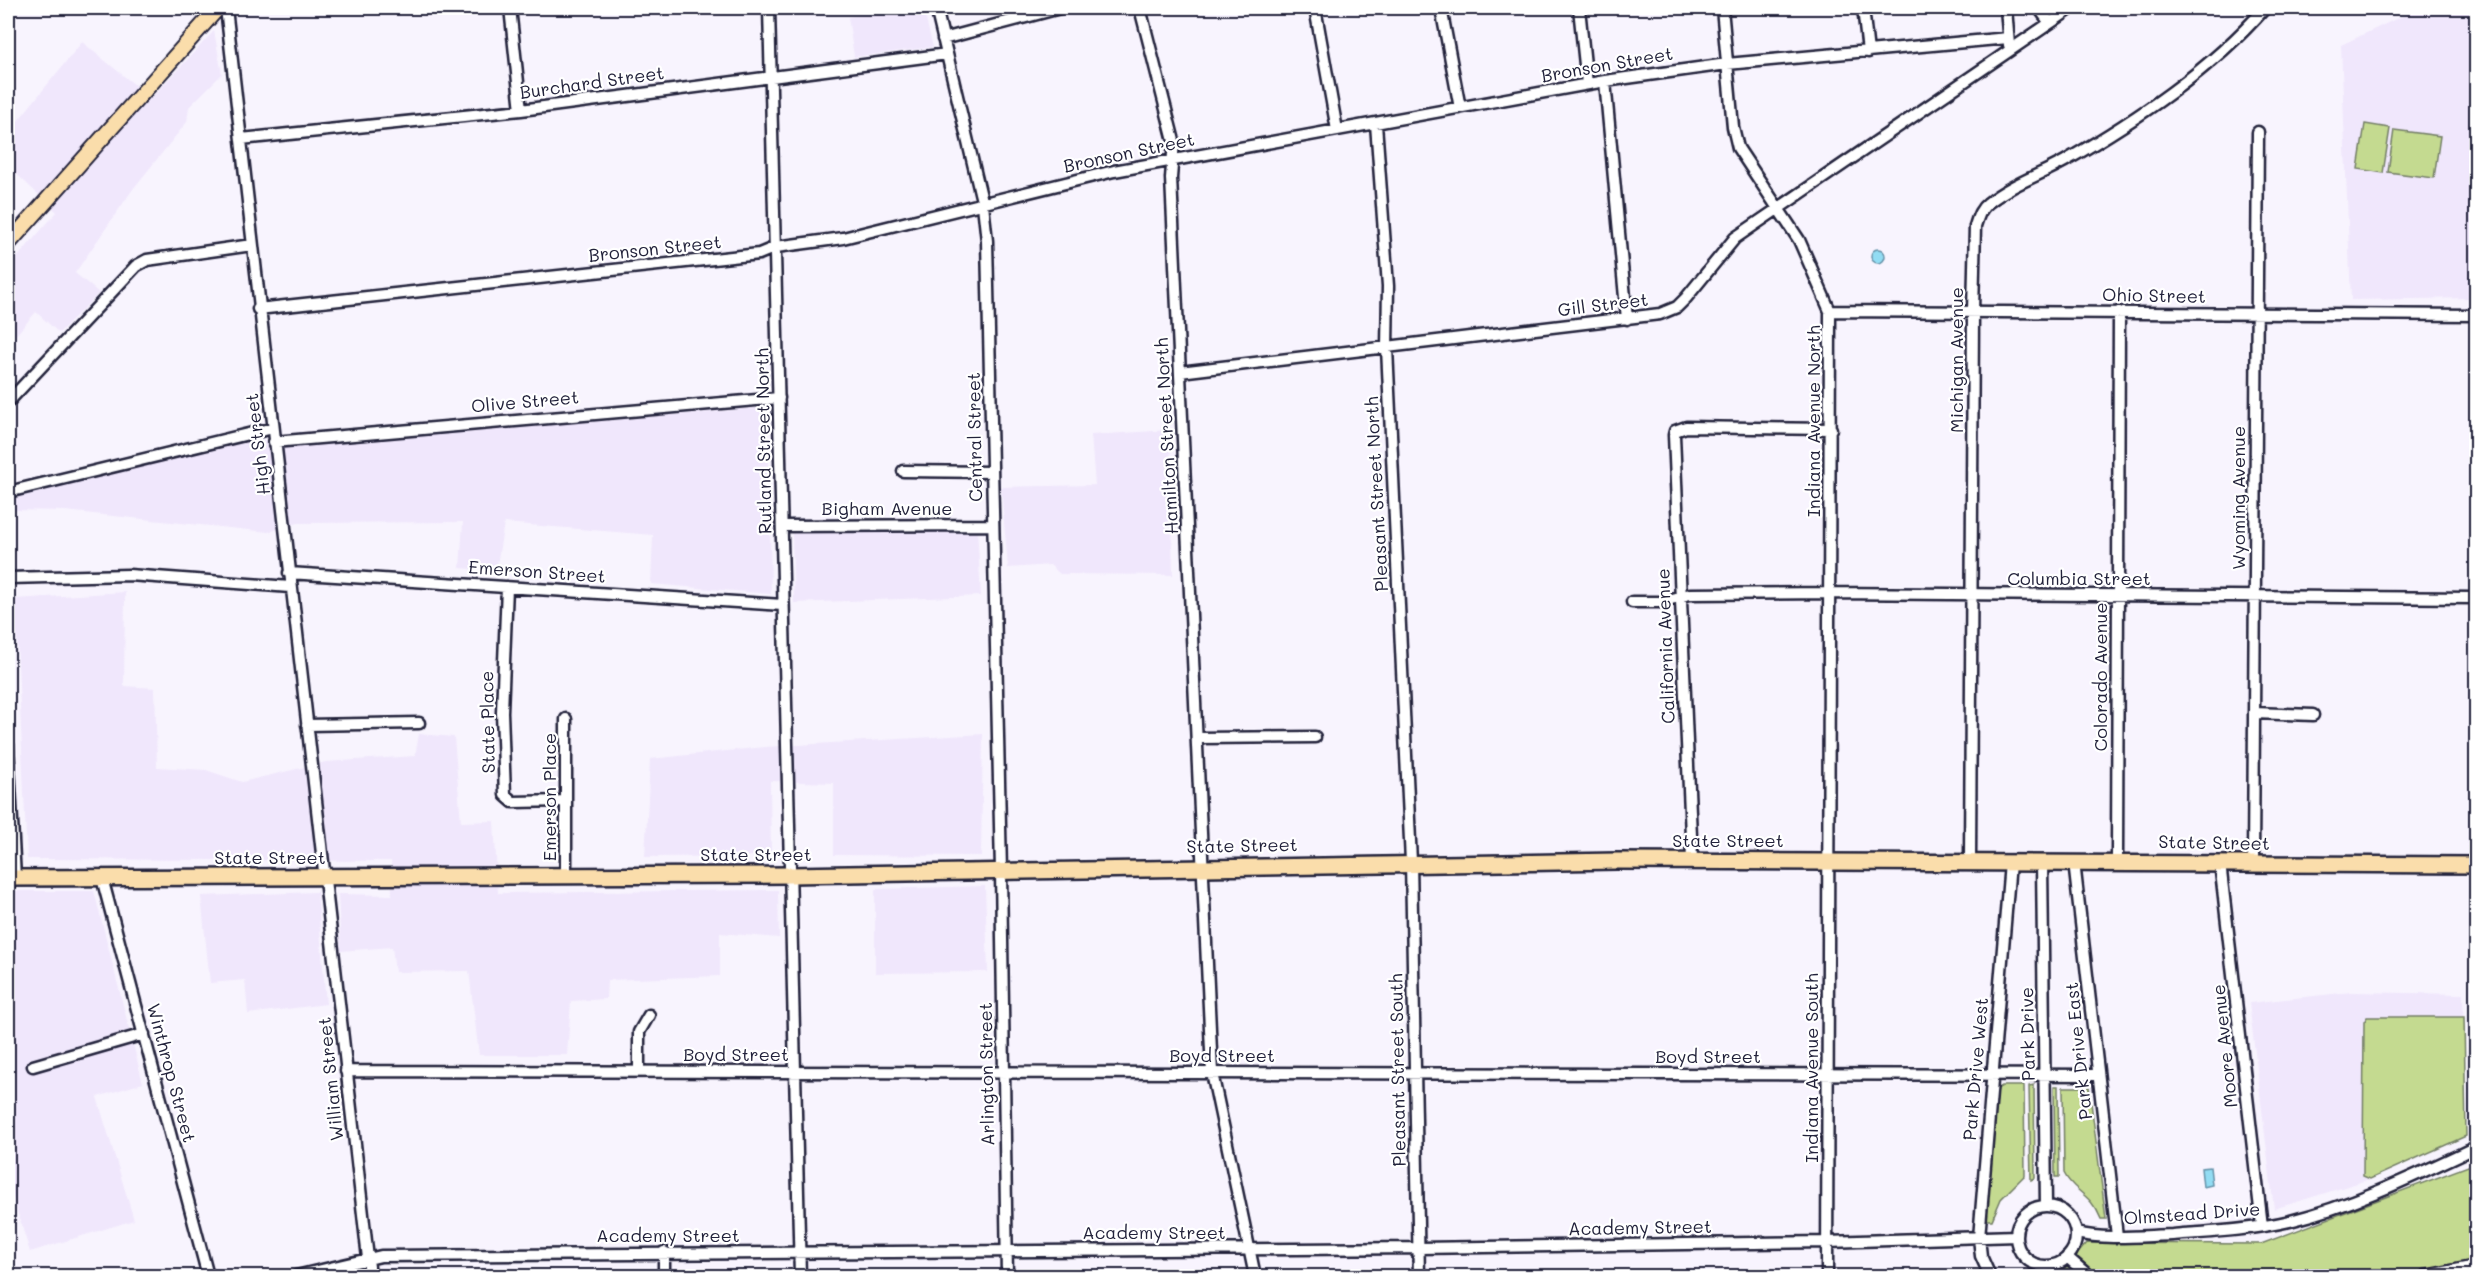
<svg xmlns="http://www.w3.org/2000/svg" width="2484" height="1284" font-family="Mali,sans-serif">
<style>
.built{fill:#f0e7fc}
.green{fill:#c4da90;stroke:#737e66;stroke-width:1.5}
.water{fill:#92dcf3;stroke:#6592a9;stroke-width:1.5}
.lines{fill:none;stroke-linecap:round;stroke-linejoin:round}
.minor-casing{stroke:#22223b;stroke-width:15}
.major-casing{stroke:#22223b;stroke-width:18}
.highway-casing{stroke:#22223b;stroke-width:20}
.minor{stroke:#fff;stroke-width:10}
.major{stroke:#faddab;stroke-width:14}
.highway{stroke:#faddab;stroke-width:15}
.labels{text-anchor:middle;stroke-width:4.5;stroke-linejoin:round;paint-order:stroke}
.street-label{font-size:18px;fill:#22223b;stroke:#fff}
</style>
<rect width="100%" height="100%" fill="#f8f4fe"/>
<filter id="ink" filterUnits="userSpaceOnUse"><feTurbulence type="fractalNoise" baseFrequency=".0167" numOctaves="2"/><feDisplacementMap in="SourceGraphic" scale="12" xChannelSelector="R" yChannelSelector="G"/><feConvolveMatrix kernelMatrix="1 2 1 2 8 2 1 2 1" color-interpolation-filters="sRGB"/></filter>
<g filter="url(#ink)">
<path class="built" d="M863,8H923L933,47L854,57L848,17L864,13Z
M2419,8H2476V298L2351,300L2341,45Z
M214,31L222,74L189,107L187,122L133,189L75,273L99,293L59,333L36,312L8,344V268L57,212L8,166V133L82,42L151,98Z
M768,407L771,594L651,584L653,535L504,523L496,571L460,568L463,522L298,523L268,532L65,511L13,510L11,497L259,439L291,446Z
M1170,430L1173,575L1060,574L1050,565L1008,568L1001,487L1095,485L1091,435Z
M977,529L981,596L794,603L792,532Z
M125,592L124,686L155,688L157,767L206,770L242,782L326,762L415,756L419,734L454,737L461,822L494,821L498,893L778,890L779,938L720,933V976L607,980L606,999L571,1001L567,1055H479L469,971L395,972L392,947L341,951L338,894L392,895L391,861L27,859L15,599Z
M983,734L981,856L834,855V783L770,781L771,856L645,857L650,759L765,747Z
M2476,776V851H2467L2472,777Z
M985,886L988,972L875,973V889Z
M8,891H94L143,1083L97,1097L134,1220L30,1252L8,1182Z
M317,892L326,1004L248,1014L245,980L210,983L201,896Z
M2351,992L2463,994L2466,1136L2370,1179L2274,1209L2249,1003Z"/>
<path class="green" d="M2365,124L2390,128L2383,173L2358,169Z
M2394,130L2440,136L2434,178L2388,172Z
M2367,1017H2464L2466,1136L2370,1179L2363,1176L2364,1022Z
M2034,1085L2035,1178L2031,1180L2029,1086Z
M2002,1086H2024L2025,1175L2001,1199L1992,1220H1986L1997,1089Z
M2054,1086H2058L2059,1177H2055Z
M2063,1087H2089L2106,1219H2101C2091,1193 2073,1192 2064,1173Z
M2476,1163V1276H2058L2087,1243L2261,1244Z"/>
<path class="water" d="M1871 256a7 7 0 1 1 14 0a7 7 0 1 1-14 0Z
M2210,1167L2212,1185L2203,1187L2201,1168Z"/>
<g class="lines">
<defs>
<path id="minor" d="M226,8L370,1276
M510,8L521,110
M769,8L800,1276
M936,8L983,205L987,241L1001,871L1007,1276
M1140,8L1174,141L1171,178L1212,1073L1255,1276
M1315,8L1337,130
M1441,8L1460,108
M1579,8L1587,84
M1722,8L1733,127L1738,148L1799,240L1830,311L1827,1276
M1863,8L1868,52
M2006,8L2009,45
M2039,8L2050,23
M943,39L1060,8
M1605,81L1627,319
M1376,124L1388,286L1387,348L1411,862L1419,1276
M241,139L521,110L947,54
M258,309L759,254L776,247L843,238L1114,171L1605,81L1727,64L2008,38
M1830,311L2476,315
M1180,372L1660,314L1677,307L1686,298L1735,238L2072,8
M8,402L136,266L147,260L252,245
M274,442L779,398
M903,471L992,472
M8,492L273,428
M782,526L993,525
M289,573L783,605
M8,578L129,575L290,587
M507,587L502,712L505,795L513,802L565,801
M1632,602H1660L1690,594L1830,593L2476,598
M2254,713L2313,715
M566,719V875
M307,725L419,723
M1199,738L1315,737
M8,745L15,878
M1692,860L1674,435L1675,431L1686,427L1831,429
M2117,861L2119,312
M2042,862L2046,1206
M2074,862L2117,1236
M1970,863L1973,312L1975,226C1978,217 1980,209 1988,203C2010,185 2040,175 2065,161C2136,120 2211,70 2265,8
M2220,863L2262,1226
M2253,863L2258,132
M102,878L208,1276
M33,1066L144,1034
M346,1071L2097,1075
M639,1071V1032L649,1015
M2016 1236a30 30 0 1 1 60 0a30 30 0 1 1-60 0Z
M2076,1233C2106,1240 2140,1236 2172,1235C2211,1232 2251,1230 2290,1221C2355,1205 2416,1175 2476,1147
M664,1252V1276
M2067,1257L2089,1276
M296,1276L381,1256L1419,1248L1827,1242L2016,1236
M1990,1276L1981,1256L1979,1238L2010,863
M2425,1276L2476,1266"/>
<path id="major" d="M8,244L218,8"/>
<path id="highway" d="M8,878L790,875L1617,861L2476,865"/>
</defs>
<use href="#minor" class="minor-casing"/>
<use href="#major" class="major-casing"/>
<use href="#highway" class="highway-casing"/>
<use href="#minor" class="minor"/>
<use href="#major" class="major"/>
<use href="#highway" class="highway"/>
</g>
</g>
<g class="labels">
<g class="street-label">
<text transform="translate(1607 65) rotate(-10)" y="6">Bronson Street</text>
<text transform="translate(592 83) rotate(-8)" y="6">Burchard Street</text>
<text transform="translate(1129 153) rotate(-12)" y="6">Bronson Street</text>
<text transform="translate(655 249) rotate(-6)" y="6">Bronson Street</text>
<text transform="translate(2154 296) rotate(1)" y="6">Ohio Street</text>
<text transform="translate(1603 305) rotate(-7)" y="6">Gill Street</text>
<text transform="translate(1957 360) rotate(-90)" y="6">Michigan Avenue</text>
<text transform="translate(525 402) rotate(-5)" y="6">Olive Street</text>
<text transform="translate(1814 421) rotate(-90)" y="6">Indiana Avenue North</text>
<text transform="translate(1167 436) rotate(-93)" y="6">Hamilton Street North</text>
<text transform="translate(975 437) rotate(-91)" y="6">Central Street</text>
<text transform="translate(764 441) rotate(-91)" y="6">Rutland Street North</text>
<text transform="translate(258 444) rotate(-97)" y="6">High Street</text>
<text transform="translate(1377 494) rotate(-93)" y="6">Pleasant Street North</text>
<text transform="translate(2239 498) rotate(-90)" y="6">Wyoming Avenue</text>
<text x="887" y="515">Bigham Avenue</text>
<text transform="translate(537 572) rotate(4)" y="6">Emerson Street</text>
<text x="2079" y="585">Columbia Street</text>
<text transform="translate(1666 646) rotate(-92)" y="6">California Avenue</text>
<text transform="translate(2101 677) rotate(-90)" y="6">Colorado Avenue</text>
<text transform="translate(488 722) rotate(-91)" y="6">State Place</text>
<text transform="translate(550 797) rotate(-90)" y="6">Emerson Place</text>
<text x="1728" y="847">State Street</text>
<text transform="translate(2214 843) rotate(1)" y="6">State Street</text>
<text transform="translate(1242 846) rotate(-1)" y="6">State Street</text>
<text x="756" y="861">State Street</text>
<text x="270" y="864">State Street</text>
<text transform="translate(2028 1034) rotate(-91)" y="6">Park Drive</text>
<text transform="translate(2225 1046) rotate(-96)" y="6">Moore Avenue</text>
<text transform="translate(2079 1051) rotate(-96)" y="6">Park Drive East</text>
<text x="736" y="1061">Boyd Street</text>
<text x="1222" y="1062">Boyd Street</text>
<text x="1708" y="1063">Boyd Street</text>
<text transform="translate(1812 1068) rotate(-90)" y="6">Indiana Avenue South</text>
<text transform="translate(1976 1069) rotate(-85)" y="6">Park Drive West</text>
<text transform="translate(1398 1070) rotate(-91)" y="6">Pleasant Street South</text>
<text transform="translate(171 1073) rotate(75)" y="6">Winthrop Street</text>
<text transform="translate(987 1074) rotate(-91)" y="6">Arlington Street</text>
<text transform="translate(331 1079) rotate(-96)" y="6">William Street</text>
<text transform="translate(2192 1214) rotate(-4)" y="6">Olmstead Drive</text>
<text transform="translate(1640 1228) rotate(-1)" y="6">Academy Street</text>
<text x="1154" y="1239">Academy Street</text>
<text x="668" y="1242">Academy Street</text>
</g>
</g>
<rect width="2484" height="1284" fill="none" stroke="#fff" stroke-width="30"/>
<rect x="15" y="15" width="2454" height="1254" fill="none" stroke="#22223b" stroke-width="2" filter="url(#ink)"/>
</svg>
